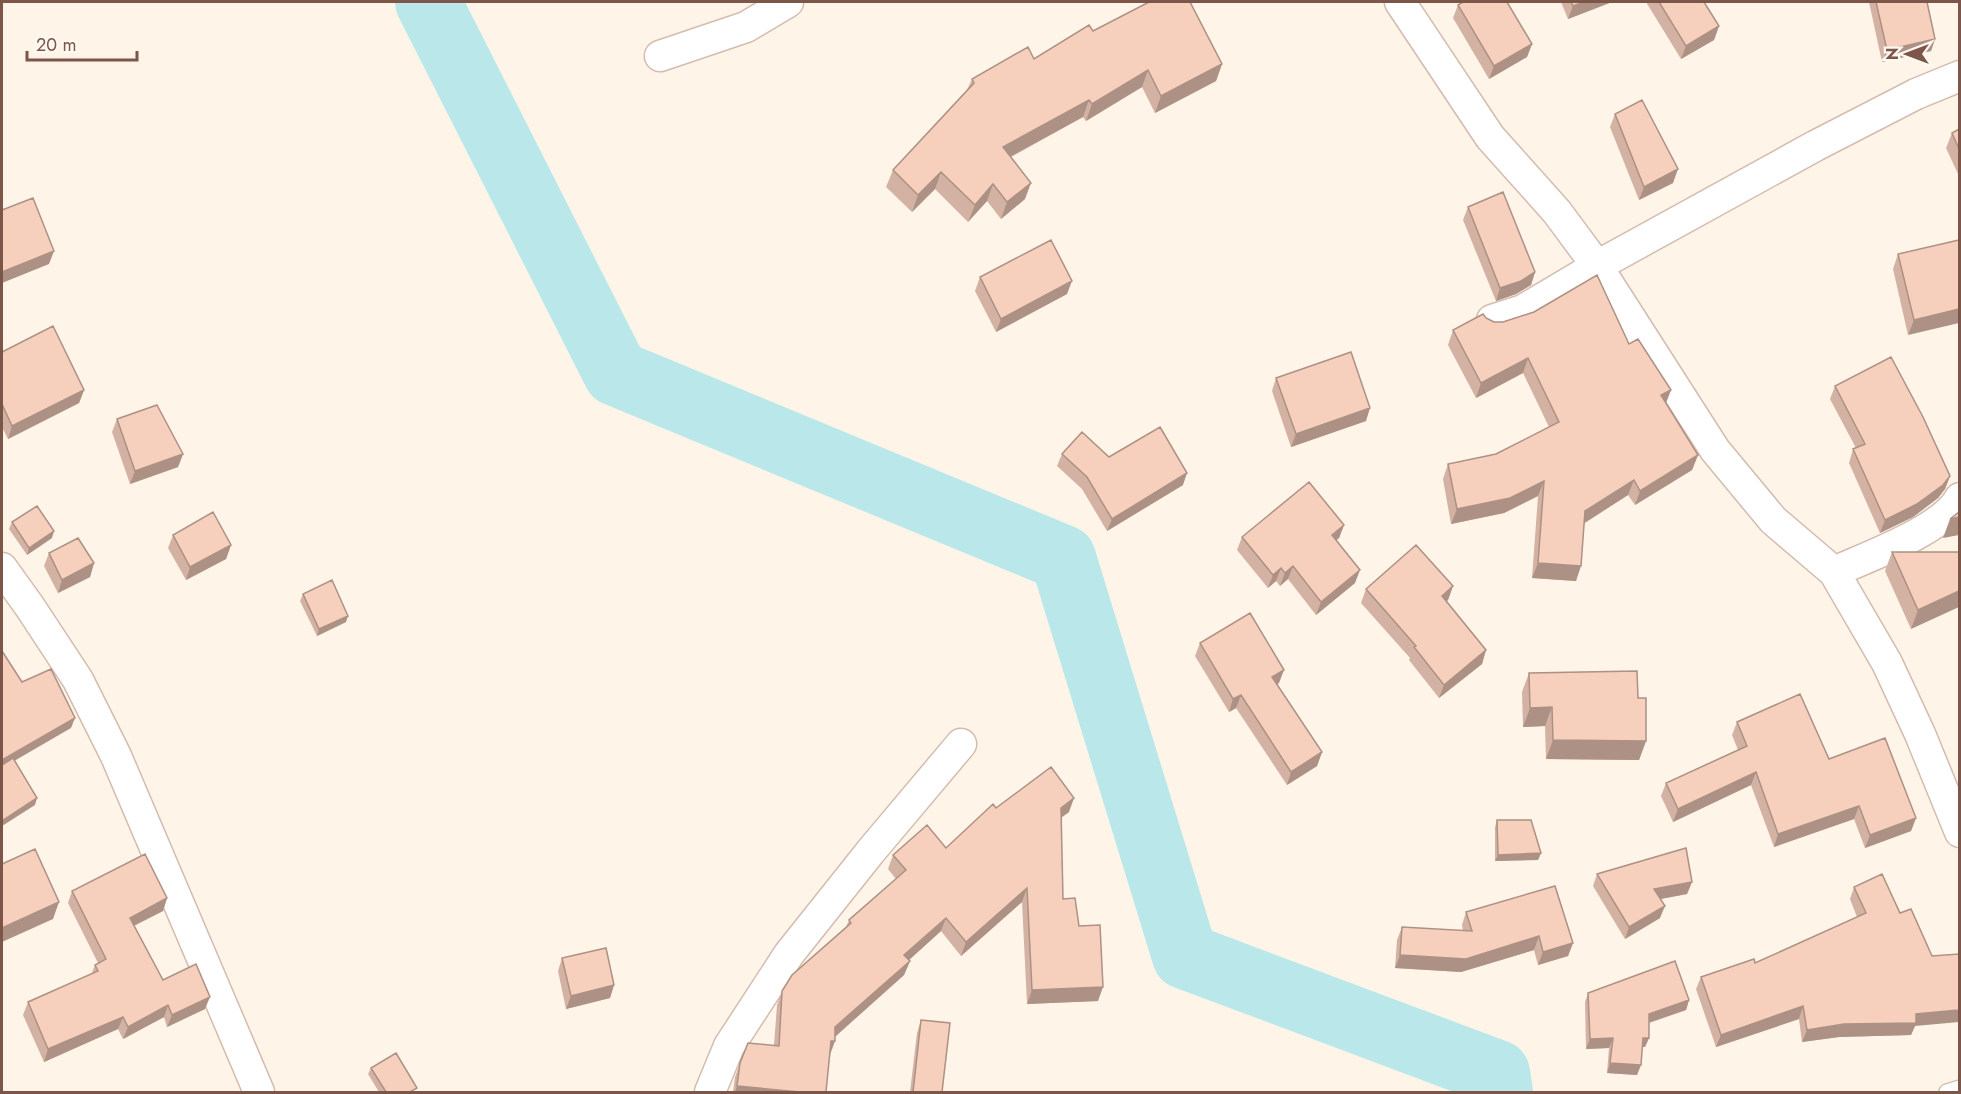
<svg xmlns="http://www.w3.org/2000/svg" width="1961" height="1094" font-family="Jost,sans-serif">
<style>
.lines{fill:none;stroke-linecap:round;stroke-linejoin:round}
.river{stroke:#bae8ea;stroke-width:66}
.lane-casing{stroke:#d4bcaf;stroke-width:18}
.street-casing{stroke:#d4bcaf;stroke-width:33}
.lane{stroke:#fff;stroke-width:15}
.street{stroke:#fff;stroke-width:30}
.wall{fill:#d4b2a3}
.shaded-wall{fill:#ac9184}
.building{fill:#f6cfbd;stroke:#ac9184;stroke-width:1.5}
</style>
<rect width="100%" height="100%" fill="#fef4e8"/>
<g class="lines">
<path class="river" d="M428,2L616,373L1063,558L1185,956L1497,1073L1500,1092"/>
<defs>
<path id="lane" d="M1947,1092L1960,1088"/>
<path id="street" d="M1400,2L1490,137L1557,212L1597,266L1715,450L1773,520L1834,572L1887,663L1920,734L1960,832
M660,56L746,27L788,2
M1492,320L1523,310L1597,266L1815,146L1916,94L1960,76
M2,568L30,607L78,680L116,756L259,1092
M1834,572C1867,557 1943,530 1960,498
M710,1092L729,1046L789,954L871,851L961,744"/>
</defs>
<use href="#lane" class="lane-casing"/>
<use href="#street" class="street-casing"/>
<use href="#lane" class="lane"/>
<use href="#street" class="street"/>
</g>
<path class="wall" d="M1561,2H1612L1568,19Z
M1646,2H1704L1719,26L1714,40L1681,59Z
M1869,2H1927L1935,39L1931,51L1882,62Z
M1458,5L1532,44L1527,57L1489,79L1453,18Z
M1093,31L1222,64L1216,81L1155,113L1142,87L1086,121L1083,117L1011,157L1025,199L1001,219L987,201L968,222L935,189L912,212L886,187L893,170L967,90L972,79L1034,59Z
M1615,114L1673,183L1639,200L1610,127Z
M1959,129V176L1946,148L1952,133Z
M1468,207L1535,272L1531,285L1516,294L1496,301L1463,220Z
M1959,240L1908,335L1893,269L1898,254Z
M980,277L1067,294L996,332L975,291Z
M1486,318L1494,322L1629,344L1671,390L1666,403L1698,455L1692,470L1635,505L1628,495L1584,523L1576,581L1532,578L1538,496L1504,513L1451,524L1443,479L1448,464L1496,454L1549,427L1523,373L1476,398L1448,345L1453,330Z
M2,352L84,390L79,403L8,439L2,427Z
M1276,378L1366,421L1291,447L1272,391Z
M1835,386L1950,476L1945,489L1938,498L1913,517L1880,533L1849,463L1853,449L1856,448L1830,399Z
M117,419L183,454L178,467L130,484L112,432Z
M1062,454L1109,457L1183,485L1107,531L1082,489L1057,466Z
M12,522L52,538L27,555L9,529Z
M1344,525L1339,538L1336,540L1355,583L1316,615L1288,579L1280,586L1276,581L1268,588L1237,550L1242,537Z
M173,535L231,545L226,559L186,580L168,548Z
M1892,552H1959L1911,629L1885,571Z
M49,553L94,563L90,577L58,593L44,566Z
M1453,586L1448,600L1447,601L1486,650L1482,664L1439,698L1409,660L1410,658L1361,603L1366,589Z
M303,594L346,622L317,636L300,601Z
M1200,643L1279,683L1277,684L1322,752L1317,766L1287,785L1236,708L1229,712L1195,656Z
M1529,673L1638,698L1646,741L1639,760L1546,759L1545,726L1523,727L1522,692Z
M1737,722L1829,759L1916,818L1911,831L1865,848L1854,819L1774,847L1751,785L1673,822L1661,796L1666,783L1738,750L1732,735Z
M996,808L1069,812L1061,818L1063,899L1079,926L1098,1001L1027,1004L1022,902L961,956L941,931L909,960L910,961L904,975L835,1037L830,1053L826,1092H733L735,1077L740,1063L774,1045L777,1005L782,991L846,927L849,920L896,879L888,869L893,855L946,848Z
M1497,820L1541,853L1538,860L1495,861V827Z
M1597,874L1692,882L1687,894L1660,899V918L1625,939L1593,886Z
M1854,887L1915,1026L1911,1035L1839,1037L1802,1042L1799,1019L1716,1047L1696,989L1701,977L1755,963L1857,917L1850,899Z
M72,891L167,898L163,911L134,926L163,980L205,1009L167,1027L164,1017L123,1039L118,1029L44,1062L23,1015L28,1002L91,975L95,965L98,963L68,903Z
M1466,912L1573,943L1568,956L1538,965L1534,950L1461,972L1395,968L1397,940L1402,927L1463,931L1462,925Z
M562,958L614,985L610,998L566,1009L558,971Z
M1588,993L1689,1000L1686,1010L1649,1023V1038L1645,1047H1642L1637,1075L1607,1073L1609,1048L1586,1049L1585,1002Z
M921,1020L942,1092H910L917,1033Z
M371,1068L416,1092H379L368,1074Z"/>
<path class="shaded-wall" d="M1584,2H1612L1568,19L1573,6Z
M1719,26L1714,40L1681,59L1686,46Z
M1935,39L1931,51L1882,62L1887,50Z
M1532,44L1527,57L1489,79L1494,66Z
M1222,64L1216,81L1155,113L1161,96Z
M1148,70L1142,87L1086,121L1092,104Z
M1089,100L1083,117L997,164L1003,147Z
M1678,169L1673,183L1639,200L1644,187Z
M941,172L935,189L912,212L918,195Z
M1031,183L1025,199L1001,219L1007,202Z
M993,184L987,201L968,222L975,205Z
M54,251L49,264L2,283V272Z
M1535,272L1531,285L1516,294L1496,301L1500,288Z
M1072,281L1067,294L996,332L1001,319Z
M1959,309V323L1908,335L1914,320Z
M1528,358L1523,373L1476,398L1481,383Z
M84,390L79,403L8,439L12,426Z
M1671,390L1665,405L1661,395Z
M1370,408L1366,421L1291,447L1296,434Z
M183,454L178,467L130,484L135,471Z
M1698,455L1692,470L1635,505L1640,491Z
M1187,473L1183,485L1107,531L1112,519Z
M1950,476L1945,489L1938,498L1913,517L1880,533L1885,520Z
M1634,480L1628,495L1580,526L1585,511Z
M1544,481L1538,496L1504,513L1451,524L1457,509Z
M1959,517V535L1943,538L1950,519Z
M1344,525L1339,538L1327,548L1332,535Z
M54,531L52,538L27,555L29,548Z
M231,545L226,559L186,580L190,567Z
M94,563L90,577L58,593L62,580Z
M1538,563L1581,566L1576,581L1532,578Z
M1293,566L1288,579L1280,586L1285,573Z
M1281,568L1276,581L1268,588L1273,575Z
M1360,570L1355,583L1316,615L1321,602Z
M1453,586L1448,600L1438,609L1442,596Z
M1959,591V607L1911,629L1918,610Z
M348,616L346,622L317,636L319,629Z
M1486,650L1482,664L1439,698L1444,685Z
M1284,670L1279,683L1267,690L1272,677Z
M1241,695L1236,708L1229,712L1233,699Z
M1552,707L1545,726L1523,727L1530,708Z
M75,718L71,728L2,768V760Z
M1553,740L1646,741L1639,760L1546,759Z
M1322,752L1317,766L1287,785L1291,772Z
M1756,772L1751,785L1673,822L1678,809Z
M37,798L35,805L2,826V821Z
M1074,798L1069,812L1056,821L1061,808Z
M1859,806L1854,819L1774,847L1778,834Z
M1916,818L1911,831L1865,848L1870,835Z
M1541,853L1538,860L1495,861L1498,855Z
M1692,882L1687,894L1650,901L1654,889Z
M1027,888L1022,902L961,956L966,942Z
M167,898L163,911L125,930L130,918Z
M59,902L53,919L2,942V928Z
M1665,906L1660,918L1625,939L1629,927Z
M946,918L941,931L899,969L904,955Z
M1539,936L1534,950L1461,972L1395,968L1400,955Z
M1573,943L1568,956L1538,965L1543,952Z
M910,961L904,975L830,1041L835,1027Z
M614,985L610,998L566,1009L571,996Z
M1103,987L1098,1001L1027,1004L1032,990Z
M210,997L205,1009L167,1027L172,1015Z
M1689,1000L1686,1010L1645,1024L1649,1014Z
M168,1005L164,1017L123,1039L128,1027Z
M1803,1006L1799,1019L1716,1047L1721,1035Z
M1959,1010V1022L1915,1026L1911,1035L1839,1037L1802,1042L1807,1030L1916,1014Z
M123,1017L118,1029L44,1062L48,1049Z
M1613,1038L1609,1048L1586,1049L1590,1039Z
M1643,1038H1649L1645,1047H1639Z
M831,1041H835L830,1055Z
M1610,1063L1641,1065L1637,1075L1607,1073Z
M737,1086L800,1092H735Z"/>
<path class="building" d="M1149,2H1190L1222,64L1161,96L1148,70L1092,104L1089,100L1003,147L1031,183L1007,202L993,184L975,205L941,172L918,195L893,170L974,83L972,79L1028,47L1034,59L1089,25L1093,31Z
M1463,2H1507L1532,44L1494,66L1458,5Z
M1571,2H1584L1573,6Z
M1659,2H1704L1719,26L1686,46Z
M1876,2H1927L1935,39L1887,50Z
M1642,100L1678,169L1644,187L1615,114Z
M1959,129V149L1952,133Z
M1503,192L1535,272L1521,281L1500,288L1468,207Z
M33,198L54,251L2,272V210Z
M1051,240L1072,281L1001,319L980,277Z
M1959,240V309L1914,320L1898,254Z
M1597,275L1629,344L1638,339L1671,390L1661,395L1698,455L1640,491L1634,480L1585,511L1581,566L1538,563L1544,481L1510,498L1457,509L1448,464L1496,454L1559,422L1528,358L1481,383L1453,330L1483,314L1486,318L1494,322H1503L1534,312Z
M53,326L84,390L12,426L2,404V352Z
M1351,352L1370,408L1296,434L1276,378Z
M1891,357L1923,417L1950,476L1943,485L1917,504L1885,520L1853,449L1865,444L1835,386Z
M157,405L183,454L135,471L117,419Z
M1160,427L1187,473L1112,519L1087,477L1062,454L1082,432L1109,457Z
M1309,482L1344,525L1332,535L1360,570L1321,602L1293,566L1285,573L1281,568L1273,575L1242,537Z
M37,506L54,531L29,548L12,522Z
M213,512L231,545L190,567L173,535Z
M1959,512V517L1950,519Z
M78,538L94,563L62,580L49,553Z
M1416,545L1453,586L1442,596L1486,650L1444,685L1414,647L1416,646L1366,589Z
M1892,552H1959V591L1918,610Z
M332,580L348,616L319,629L303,594Z
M1250,613L1284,670L1272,677L1322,752L1291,772L1241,695L1233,699L1200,643Z
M2,651L22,682L51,669L75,718L2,760Z
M1637,671L1638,698H1646V741L1553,740L1552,707L1530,708L1529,673Z
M1800,694L1829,759L1885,738L1916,818L1870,835L1859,806L1778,834L1756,772L1678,809L1666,783L1747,746L1737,722Z
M13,758L37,798L2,821V765Z
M1051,767L1074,798L1061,808L1063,899L1075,898L1079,926L1100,925L1103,987L1032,990L1027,888L966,942L946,918L904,955L910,961L835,1027V1041H831L826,1092H800L737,1086L740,1063L748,1043L779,1046L782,991L792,975L851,923L849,920L906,870L893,855L927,825L946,848L993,804L996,808Z
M1497,820H1531L1541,853L1498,855Z
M1686,848L1692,882L1654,889L1665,906L1629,927L1597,874Z
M35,849L59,902L2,928V864Z
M145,854L167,898L130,918L163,980L196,964L210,997L172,1015L168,1005L128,1027L123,1017L48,1049L28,1002L98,971L95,965L106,959L72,891Z
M1882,874L1900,913L1911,909L1932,956L1959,954V1010L1916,1014V1023L1844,1024L1807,1030L1803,1006L1721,1035L1701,977L1754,959L1755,963L1866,913L1854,887Z
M1555,886L1573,943L1543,952L1539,936L1466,959L1400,955L1402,927L1472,931L1466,912Z
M606,948L614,985L571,996L562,958Z
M1675,961L1689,1000L1649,1014V1038H1643L1641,1065L1610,1063L1613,1038L1590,1039L1588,993Z
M921,1020L950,1023L942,1092H913Z
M396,1053L417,1088L410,1092H386L371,1068Z"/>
<rect width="1961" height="1094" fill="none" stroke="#7b5649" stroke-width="6"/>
<g transform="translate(1907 54) rotate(270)" stroke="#fff8f0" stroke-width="4.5" paint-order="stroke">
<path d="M0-4.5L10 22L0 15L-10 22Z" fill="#7b5649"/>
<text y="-9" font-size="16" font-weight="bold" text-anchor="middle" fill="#7b5649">N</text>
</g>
<path d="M27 51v9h110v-9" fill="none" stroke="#7b5649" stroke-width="3"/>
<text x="36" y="51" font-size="18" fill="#7b5649" stroke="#fff8f0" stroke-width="4.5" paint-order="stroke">20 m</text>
</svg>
